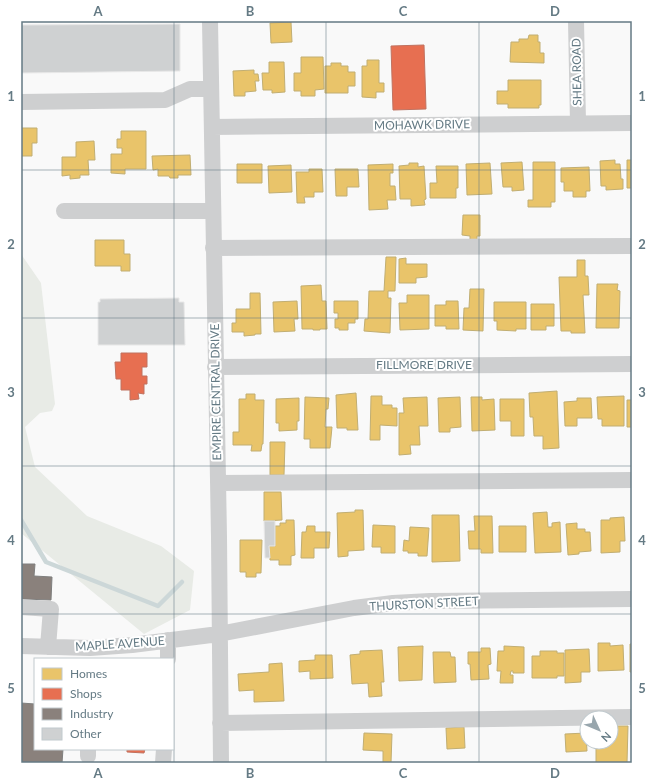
<svg xmlns="http://www.w3.org/2000/svg" width="653" height="784" font-family="Lato,sans-serif">
<style>
.green{fill:#e8ebe6}
.homes{fill:#e9c46a;stroke:#c1ae72}
.shops{fill:#e76f51;stroke:#c07260}
.industry{fill:#8a817c;stroke:#7f7f7e}
.lines{fill:none;stroke-linecap:round;stroke-linejoin:round}
.stream{stroke:#ccd7d8;stroke-width:4.5}
.building{fill:#cfd1d2;stroke:#e8e8e8}
.minor{stroke:#cecfd0;stroke-width:16}
.grid{fill:none;stroke:#647a84;stroke-width:1;stroke-opacity:0.55}
.labels{text-anchor:middle;stroke-width:4;stroke-linejoin:round;paint-order:stroke}
.street-label{font-size:12px;fill:#647a84;stroke:#fff}
.neatline{fill:none;stroke:#647a84;stroke-width:1.5}
.grid-label{font-size:13px;text-anchor:middle;font-weight:bold;fill:#647a84}
</style>
<rect width="100%" height="100%" fill="#f9f9f9"/>
<path class="green" d="M21,254L41,283L55,404L52,411L40,413L25,427L35,467L87,516L161,546L194,571L190,610L144,634L21,533Z"/>
<path class="homes" d="M291,22L292,42L271,43L270,23Z
M529,35H538V42H540V53H544V63L510,62L511,42H519V39H528Z
M301,57H323L324,89L315,90V96H301V91H294V73H301Z
M367,60H379V83H384V92H376V98L362,97V66H367Z
M269,62H284L285,92L272,93V90H263L262,73H269Z
M331,63H341V66H348V72H355V86H348V93H325V66H331Z
M254,70V74H258L259,81H255L256,91L245,92V96H234L233,71Z
M508,80H541V105H539V108H508V104H497V91H508Z
M21,128H37V143H32V156H21Z
M121,131H146V169H125V174L111,173V154H122V148H117V139H121Z
M94,141L95,160H88L89,175H80V178L70,179V175L62,176V157H76V142Z
M190,155L191,175H178V178H170L169,176H158V169L153,170L152,156Z
M615,160V164H620L621,179H623V189L606,190V186H601L600,161Z
M627,160H632V188H627Z
M522,162L524,190L512,191V187H503L501,163Z
M533,162H555V202H551V207H528V200H533Z
M409,163H418V167L424,166L426,199L424,200L425,205L411,206V199H400L399,166L409,165Z
M490,163L492,194L467,195L466,164Z
M237,164H262V183H237Z
M393,164V173H390V186H395L396,200H387L388,209L369,210L368,165Z
M291,165L292,192L269,193L268,166Z
M436,166H458V188H456V198H430V183H437Z
M589,167L590,191H586V197H573V191H564V182H561V168Z
M309,169H322L323,192H314V197H304L305,203H297L296,172H309Z
M335,169H358L359,187H347V196H336Z
M463,215H480V236H477V242H470V236L462,235Z
M95,240H124V254H130V271H121V266H95Z
M386,257H396L395,291H388V298H391L390,333L364,331L365,319H368L369,291H384Z
M406,258V264H427V277L416,278V283H399V259Z
M577,260H585V276H588L589,295H583L585,333H571V331H561L559,277H577Z
M597,284H618L617,290L620,291L619,328H596Z
M321,285L322,301H326L327,329H320V330H313V329H302L301,286Z
M470,289H484L483,331L463,330L464,308H469Z
M250,293H260L261,334H255V335L244,336V332H232V323H236V309H250Z
M407,295H429V329L400,330L399,303H407Z
M297,301L298,319H294L295,331L274,332L273,302Z
M334,301H358V319H355V323H348V330H339V328H335V319H338V313H334Z
M446,301H458L459,329H446V326H435V305H446Z
M494,302H526V329H516V331L497,330V321H494Z
M531,304H554V326H546V330H531Z
M557,391L559,448L543,449V436H534L533,417H530L529,393Z
M356,393L358,430H347V428H337L336,395Z
M246,394H255V400H264L263,444H262L261,451H251L252,445H233V432H239V399H246Z
M371,396H382V405H392V408H397V426L380,425V440H370Z
M624,396V426H602V419H598L597,397Z
M305,397L329,398L328,409H326L325,427H332L330,448H310V439H304Z
M427,397L428,426H419L420,445H410L411,454L399,455V413H404L403,398Z
M460,397L461,427L450,428V432H439L438,398Z
M471,397H482V400L494,399L495,430L472,431Z
M299,398V421H297V430L279,431V423H276V399Z
M577,398H591L592,418H577V426H565L564,402L577,401Z
M500,399H524V436H511V421H500Z
M627,400H632V427H627Z
M270,442H285L284,475H270Z
M264,492H281L282,520L264,521Z
M355,510H363L364,550L348,551V556L338,557L337,513L355,512Z
M547,512L548,527H552V523L560,522L561,552L535,553L533,513Z
M432,515H459L460,561L432,562Z
M474,516H492L493,553H481V549H469L468,531H475Z
M624,517L625,541H620V552L601,553V520H610V518Z
M286,520H294L295,555L291,556V565H279V560H270L269,546H275V526H280V523H286Z
M577,523V529H585V532H590L591,551L579,552V554L568,555L566,524Z
M373,525L395,526V553H381V547H372Z
M307,526H315V532H330L329,548H314V558H301L302,532H306Z
M499,526H526V552H499Z
M410,527L429,528L427,556H418V553H408V551H403L404,540L409,541Z
M240,540H262L261,573H256V577H246V572H240Z
M598,643H610V646L623,645L624,670L598,671Z
M630,644H632V672H630Z
M423,646L422,680L399,681L398,647Z
M504,646L524,647V673H513V671H511L510,675H513V683H500L501,671H497L498,651H504Z
M481,648H490L491,664L488,665L489,679L471,680L470,664H468V652H481Z
M589,649L590,672H581V682L565,683V650Z
M382,650L384,682H381L382,696L369,697L368,683L352,684L350,655L360,654V651Z
M540,651H557V653H564V676H557V678H532V656H540Z
M433,652H450L451,657H455L456,682L434,683Z
M315,655H332L333,678L310,679V671L299,672V661L315,660Z
M282,663L284,701L254,702V690L239,691L238,674L269,672V664Z
M616,726H628L627,763H596V742H611V735H616Z
M464,727L465,748L447,749L446,728Z
M364,733L392,734L391,763H383V751L363,750Z
M586,733L587,751L566,752L565,734Z"/>
<path class="shops" d="M424,45L426,109L393,110L391,46Z
M121,353H147V367H142V376H147V384H144V394L138,393L139,399L130,400V390H121V379H116L115,362H121Z
M127,749H145L144,753L127,752Z"/>
<path class="industry" d="M21,564H35L34,576L52,577L51,600L21,599Z
M21,703L35,704V749H63L62,763H21Z"/>
<g class="lines">
<path class="stream" d="M21,520L46,562L158,606L182,582"/>
</g>
<path class="building" d="M180,24V71L21,73V25Z
M179,298V302H184L185,345H98V302H100V299Z
M264,521H275V546H269L270,558H265Z"/>
<g class="lines">
<path class="minor" d="M210,21L219,537L221,763
M576,21L578,123
M21,102L165,100L190,89H211
M212,127L632,123
M64,211H213
M213,248L632,246
M215,367L632,364
M218,483L632,480
M21,607L51,609L48,647
M21,646L90,648L132,645L219,634L354,608L393,603L430,601L632,599
M168,659V640
M220,723L632,717
M88,756V749
M163,763L164,749"/>
</g>
<path class="grid" d="M174,21V763M326,21V763M479,21V763M21,170H632M21,318H632M21,466H632M21,614H632"/>
<g class="labels">
<g class="street-label">
<text transform="translate(577 72) rotate(-91)" y="4">SHEA ROAD</text>
<text transform="translate(422 125) rotate(-1)" y="4">MOHAWK DRIVE</text>
<text x="424" y="369">FILLMORE DRIVE</text>
<text transform="translate(216 392) rotate(-91)" y="4">EMPIRE CENTRAL DRIVE</text>
<text transform="translate(424 604) rotate(-3)" y="4">THURSTON STREET</text>
<text transform="translate(120 644) rotate(-4)" y="4">MAPLE AVENUE</text>
</g>
</g>
<rect width="653" height="784" fill="none" stroke="#ffffff" stroke-width="44"/>
<rect x="34" y="658" width="140" height="92" fill="#ffffff" stroke="#c1cace"/>
<rect x="42" y="668" width="20" height="12" fill="#e9c46a" stroke="#c1cace"/>
<text x="70" y="678" font-size="12" fill="#647a84">Homes</text>
<rect x="42" y="688" width="20" height="12" fill="#e76f51" stroke="#c1cace"/>
<text x="70" y="698" font-size="12" fill="#647a84">Shops</text>
<rect x="42" y="708" width="20" height="12" fill="#8a817c" stroke="#c1cace"/>
<text x="70" y="718" font-size="12" fill="#647a84">Industry</text>
<rect x="42" y="728" width="20" height="12" fill="#cfd1d2" stroke="#c1cace"/>
<text x="70" y="738" font-size="12" fill="#647a84">Other</text>
<g transform="translate(599 730) rotate(134)"><circle r="19" fill="#ffffff" stroke="#c1cace"/>
<path d="M0-3L7 15L0 10L-7 15Z" fill="#98a6ad"/>
<text y="-6" font-size="11" font-weight="bold" text-anchor="middle" fill="#647a84">N</text>
</g>
<rect x="22" y="22" width="609" height="740" class="neatline"/>
<g class="grid-label">
<text x="98" y="16">A</text>
<text x="250" y="16">B</text>
<text x="403" y="16">C</text>
<text x="555" y="16">D</text>
<text x="11" y="101">1</text>
<text x="642" y="101">1</text>
<text x="11" y="249">2</text>
<text x="642" y="249">2</text>
<text x="11" y="397">3</text>
<text x="642" y="397">3</text>
<text x="11" y="545">4</text>
<text x="642" y="545">4</text>
<text x="11" y="693">5</text>
<text x="642" y="693">5</text>
<text x="98" y="778">A</text>
<text x="250" y="778">B</text>
<text x="403" y="778">C</text>
<text x="555" y="778">D</text>
</g>
</svg>
